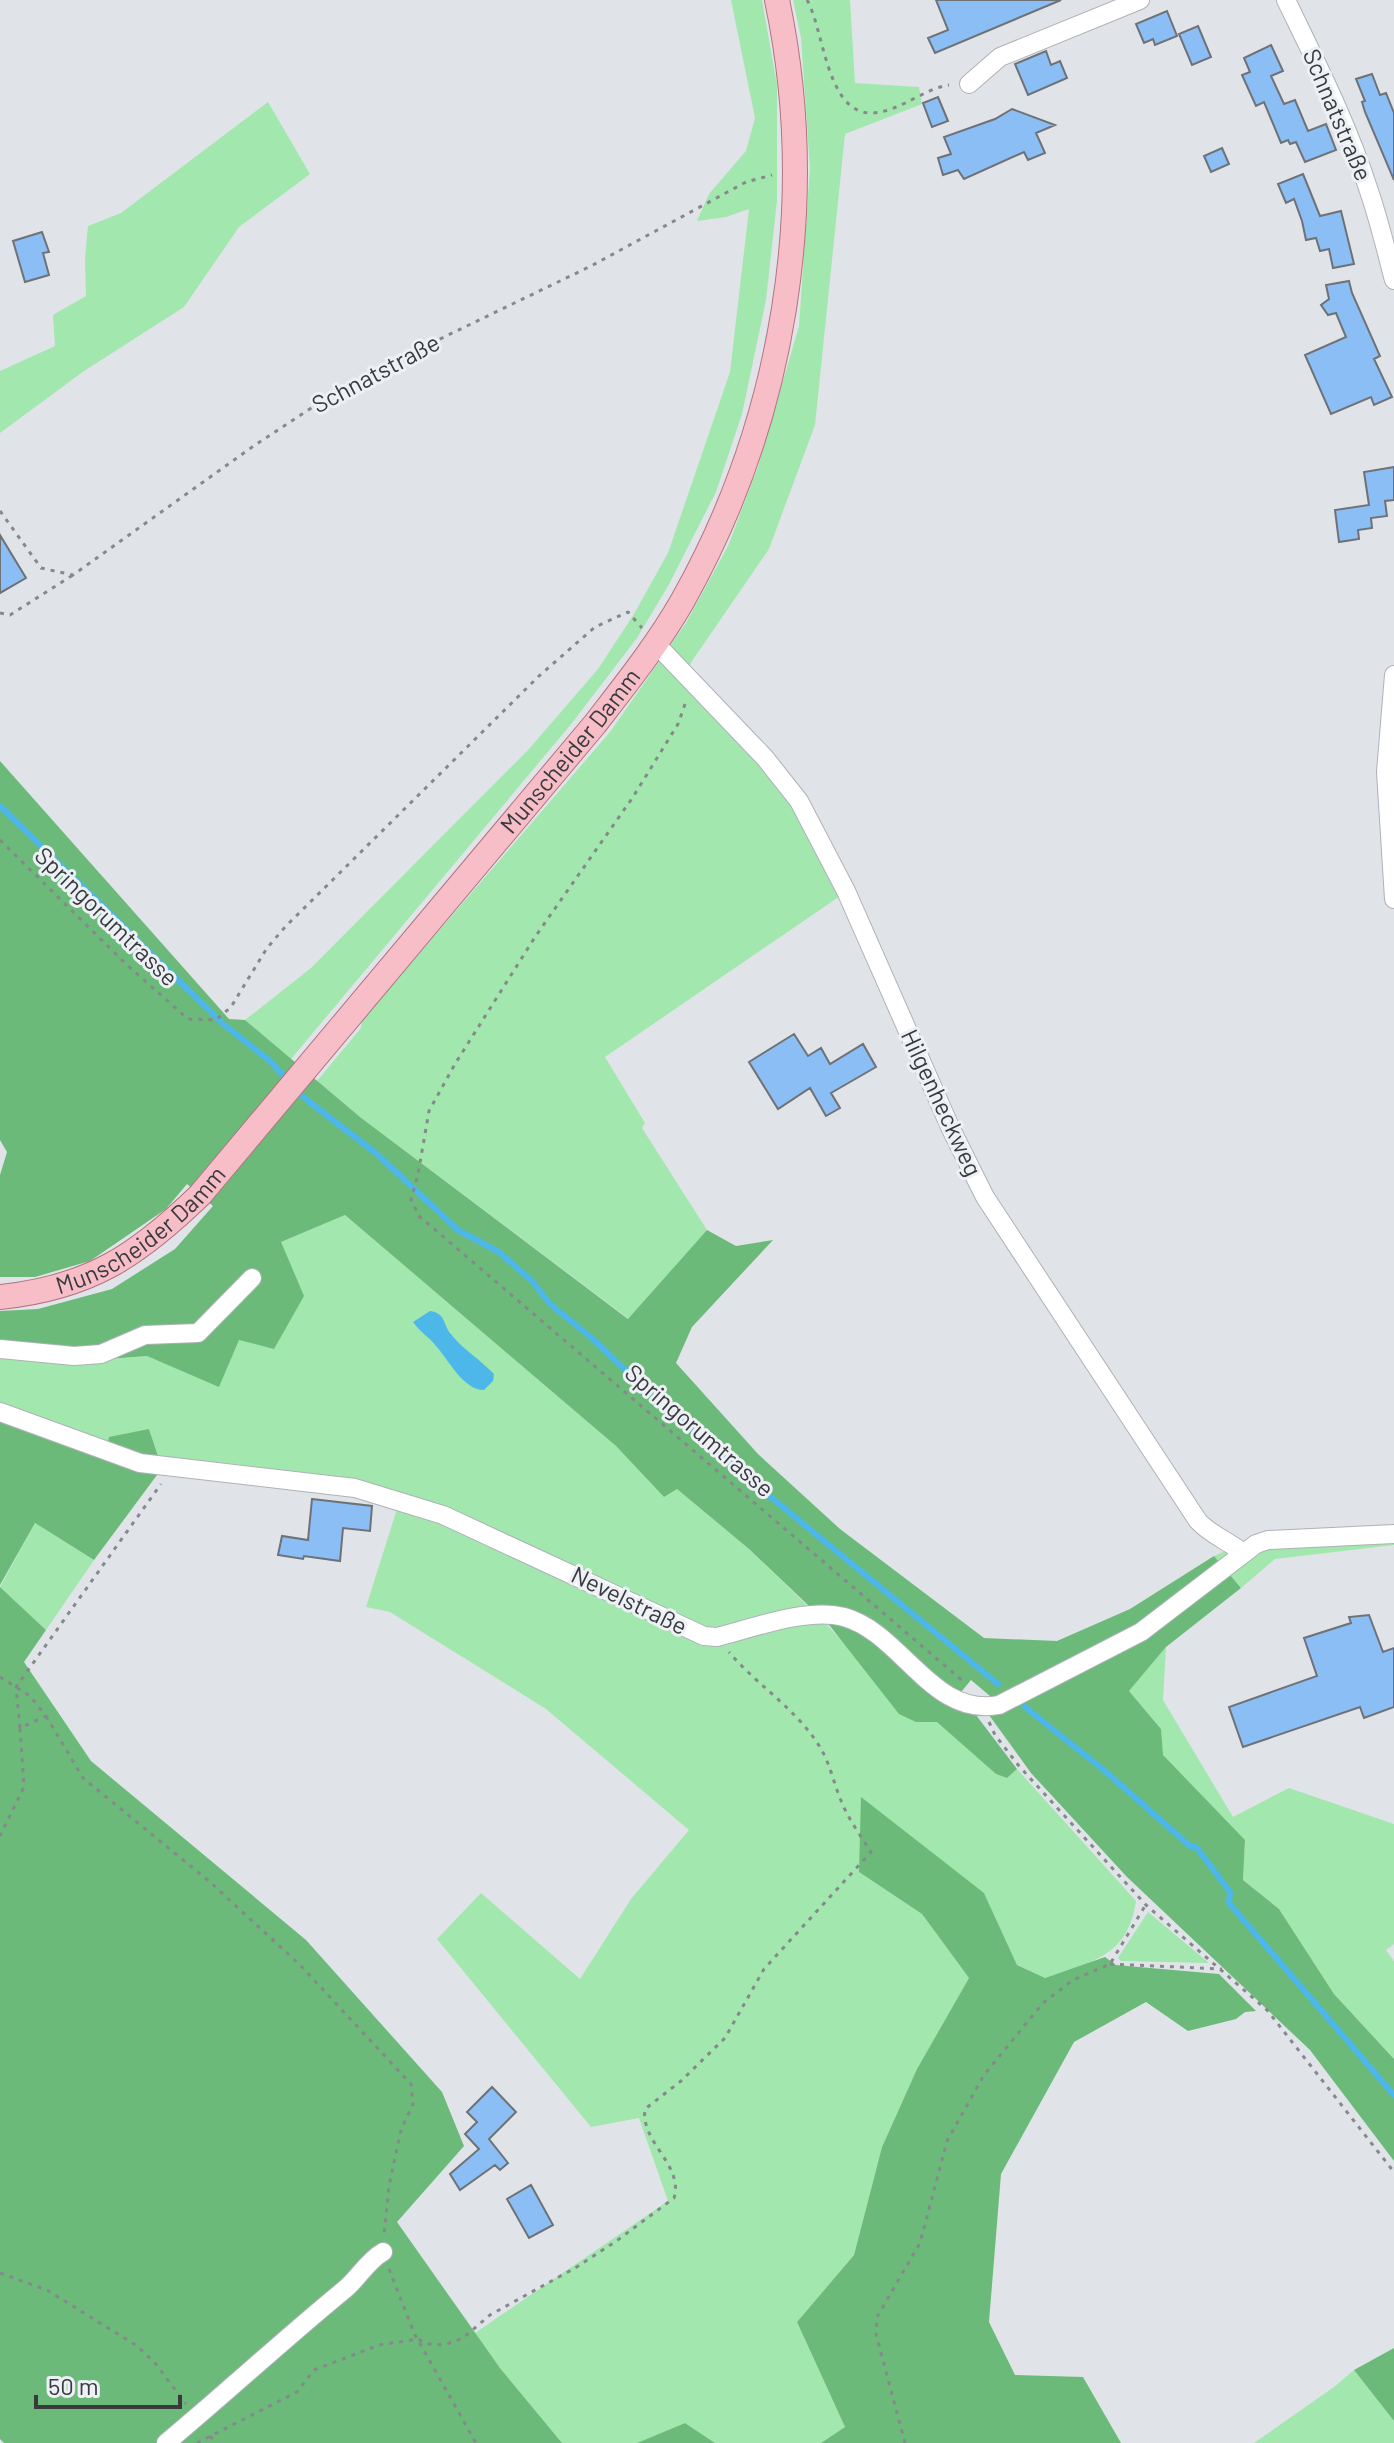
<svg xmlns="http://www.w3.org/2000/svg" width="1394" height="2443" font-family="Barlow,sans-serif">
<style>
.green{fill:#a2e7ad}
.forest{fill:#6bba7a}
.water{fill:#4eb7ea}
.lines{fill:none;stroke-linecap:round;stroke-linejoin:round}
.stream{stroke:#4eb7ea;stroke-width:6}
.building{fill:#8abef5;stroke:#6e7277;stroke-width:2}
.minor-casing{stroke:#aeb2b7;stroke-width:20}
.major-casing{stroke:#b27380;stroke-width:26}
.path{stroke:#86898c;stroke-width:3;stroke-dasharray:4 6;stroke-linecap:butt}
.minor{stroke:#fff;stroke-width:18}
.major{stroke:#f8bec8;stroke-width:24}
.labels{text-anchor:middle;stroke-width:6;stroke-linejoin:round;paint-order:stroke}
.street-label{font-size:24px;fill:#383a3c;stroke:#edf1f6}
</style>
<rect width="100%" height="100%" fill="#e0e4e9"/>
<path class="green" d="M731,0H762L777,85V201L766,300L742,414L716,492L668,586L637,638L572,723L291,1059L245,1020L311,968L529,749L598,669L634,614L668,553L730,372L749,209L726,217L697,221L709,194L746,151L755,118Z
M793,0H850L855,83L919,87L922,104L845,134L815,425L769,549L692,661L681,682L753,752L795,804L843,894L605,1057L645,1123L642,1128L707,1230L629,1319L360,1117L317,1081L361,1028L362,1020L610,732L686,623L728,546L758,467L799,326L810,168L801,38Z
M268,102L310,174L239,227L184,307L84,371L0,433V371L55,346L53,315L86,296L85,259L88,226L121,213Z
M345,1215L616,1446L664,1497L677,1489L749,1549L812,1610L702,1632L602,1582L325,1477L226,1463L159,1459L149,1429L106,1447L0,1411V1354L68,1362L147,1356L219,1386L281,1242Z
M397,1509L441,1519L705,1644L819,1616L916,1722L937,1721L996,1774L1007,1778L1017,1769L1136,1901C1128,1957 1091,1962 1045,1978L1017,1965L984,1893L859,1872L922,1914L969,1978L917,2069L882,2147L854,2255L797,2322L845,2427L821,2443H715L685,2423L637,2443H562L500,2368L475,2333L668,2201L639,2118L591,2127L437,1939L481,1893L580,1979L631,1899L689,1830L546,1709L390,1612L366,1607Z
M35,1523L94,1560L46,1630L0,1587Z
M1394,1525V1545L1275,1559L1241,1588L1214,1556L1264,1533Z
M1166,1647L1163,1700L1233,1817L1289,1788L1394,1824V1944L1386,1950L1394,1961V2059L1334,1994L1279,1909L1243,1880L1245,1840L1162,1755L1161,1729L1129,1691Z
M1148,1912L1209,1963L1121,1961L1118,1958Z
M1354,2370L1394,2421V2443H1254L1334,2387Z"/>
<path class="forest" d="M0,761L229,1019L245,1020L360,1117L628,1319L707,1230L736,1246L773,1240L692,1327L676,1363L758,1454L840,1529L984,1638L1057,1641L1130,1609L1214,1556L1241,1588L1166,1647L1129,1691L1161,1729L1163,1755L1245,1840L1243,1880L1279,1909L1334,1994L1394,2059V2161L1310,2050L1127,1877L1031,1773L989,1715L990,1696L971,1680L952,1703L976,1715L1017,1769L1007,1778L996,1774L937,1722H916L899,1714L830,1626L749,1549L677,1489L664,1497L616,1446L345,1215L281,1242L304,1296L274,1349L239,1340L219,1387L147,1356L68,1362L0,1354V1311L38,1309L112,1289L175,1249L213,1206L187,1184L166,1209L90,1261L35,1277H0V1175L7,1152L0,1140Z
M0,1411L107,1447L109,1437L149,1429L159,1459L157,1475L94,1560L35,1523L0,1585Z
M0,1587L46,1630L24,1662L91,1761L306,1940L442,2092L464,2146L397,2222L500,2368L562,2443H4L0,2439Z
M861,1797L984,1893L1017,1965L1045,1978L1105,1957L1116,1965L1219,1974L1256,2011L1245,2012L1236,2019L1188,2031L1146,2002L1074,2042L1001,2174L989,2322L1015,2375L1083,2377L1121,2443H821L845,2427L797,2322L854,2255L882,2147L917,2069L969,1978L922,1914L859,1872Z
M1394,2348V2421L1354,2370Z
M685,2423L715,2443H637Z"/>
<path class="water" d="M430,1311C445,1313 443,1323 450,1333C462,1349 481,1360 494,1374L493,1381L484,1390C463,1390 449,1360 436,1346C429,1337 420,1332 413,1322Z"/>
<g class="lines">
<path class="stream" d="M0,806L222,1023L270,1061L288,1081
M296,1089L307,1100L377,1154L458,1230L499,1252L532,1281L550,1304L593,1339L623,1368L644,1382L706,1443L712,1444L739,1471L998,1684
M1025,1707L1105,1771L1190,1846L1197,1848L1230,1892L1229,1903L1394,2095"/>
</g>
<path class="building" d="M936,0H1061L935,53L928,38L948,30Z
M1167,11L1177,36L1155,45L1153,39L1144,43L1136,24Z
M1198,26L1211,57L1192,65L1179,34Z
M1271,45L1283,71L1271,76L1284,104L1295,100L1308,131L1326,124L1336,150L1305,162L1296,142L1290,144L1288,140L1281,143L1264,102L1256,106L1242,75L1250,72L1244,58Z
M1046,51L1051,65L1060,61L1067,78L1028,95L1015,64Z
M1372,74L1380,95L1386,93L1394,113V180L1365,112L1362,102L1365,101L1356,79Z
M938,97L948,121L932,127L923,103Z
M1012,109L1055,125L1036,133L1045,153L1028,160L1024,152L964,179L958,170L943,175L938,158L951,154L944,137L995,119Z
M1222,148L1229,164L1211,172L1204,156Z
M1303,174L1320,216L1341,211L1354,264L1333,268L1329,249L1320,251L1316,238L1306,240L1302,221L1294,199L1286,203L1278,184Z
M42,232L49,252L43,253L49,275L25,282L13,241Z
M1349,281L1352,293L1380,356L1374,359L1392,397L1374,405L1371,397L1331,414L1305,355L1346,337L1336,313L1328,315L1321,305L1329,299L1326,285Z
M1394,467V500L1385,501L1387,516L1371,518L1372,528L1358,530L1359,539L1339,542L1335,510L1369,505L1364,472Z
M0,535L26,578L0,593Z
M794,1034L808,1056L821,1048L830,1064L863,1044L876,1067L831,1093L840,1108L826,1116L810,1088L778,1109L749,1062Z
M312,1499L372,1506L370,1531L343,1528L340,1561L304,1556L303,1559L278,1555L282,1536L308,1540Z
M1369,1615L1383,1652L1394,1648V1707L1364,1718L1360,1707L1243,1747L1229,1707L1317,1676L1304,1638L1351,1623L1349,1617Z
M492,2087L516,2112L489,2139L508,2163L500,2170L495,2165L460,2190L450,2174L479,2149L465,2134L477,2122L467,2112Z
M531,2185L553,2225L529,2238L507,2199Z"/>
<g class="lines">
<defs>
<path id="minor" d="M1286,0C1316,62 1348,125 1369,191C1379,220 1386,250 1394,280
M969,84L1000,57L1140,0
M656,644L765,758L799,801L846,891L951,1129L985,1197L1198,1521C1211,1535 1228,1541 1242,1552
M1394,675L1386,772L1394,899
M0,1349L74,1356L101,1354L145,1335L198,1333L252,1278
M0,1412L140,1463L355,1488L443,1515L704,1636L717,1637C753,1628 808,1607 844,1617C902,1633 932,1718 999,1705L1141,1632L1256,1544L1268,1540L1394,1534
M166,2443C226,2393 283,2340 344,2290C358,2279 367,2261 383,2252"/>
<g id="major">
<path id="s1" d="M0,1297C89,1288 137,1256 200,1195L595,724C626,684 658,644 683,600C784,420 820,203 777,0"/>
</g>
</defs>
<use href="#minor" class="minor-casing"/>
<use href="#major" class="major-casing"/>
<path class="path" d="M807,0C824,29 826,114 872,113C899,112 923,89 949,85
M0,511L41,568L73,575L255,445L334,393L413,352L591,266L746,182L772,175
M0,613L10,615L73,575
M685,704L678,724L633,797L535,937L455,1064L429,1111L418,1174L411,1200L419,1216L964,1682
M0,840L127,965L188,1019L216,1020L231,1007L267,948L286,926L539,676L595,627L628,612L642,628
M0,1677L30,1696L46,1716L20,1728L24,1787L0,1836
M46,1716L83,1778L210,1882L300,1965L411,2084L413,2104L401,2130L389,2186L384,2235
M989,1722L995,1735L1019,1766L1146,1905L1267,2010L1394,2172
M20,1728L16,1687L161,1484
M1110,1964L1222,1969
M389,2269L414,2333L476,2443
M0,2273L47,2290L137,2346L155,2363L186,2404
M210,2436L216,2443
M197,2443L297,2392L314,2370L379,2345L418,2339L427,2344L444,2345L463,2338L490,2315L575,2268L615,2242L674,2198C684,2165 640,2142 645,2109L681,2081L725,2038L764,1969L871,1852C860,1835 847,1817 840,1798C832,1778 829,1759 816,1741C792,1706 756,1684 729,1652
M905,2443L876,2334L877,2317L920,2243L947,2141L984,2075L1043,2003L1073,1980L1110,1964L1145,1906"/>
<use href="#minor" class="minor"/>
<use href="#major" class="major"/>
</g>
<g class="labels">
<g class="street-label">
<text transform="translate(1337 115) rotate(67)" y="8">Schnatstraße</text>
<text transform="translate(376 374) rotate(-28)" y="8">Schnatstraße</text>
<text dy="8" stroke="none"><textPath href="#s1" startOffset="808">Munscheider Damm</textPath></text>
<text transform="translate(106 917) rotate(44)" y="8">Springorumtrasse</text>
<text transform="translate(941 1103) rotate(65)" y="8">Hilgenheckweg</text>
<text dy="8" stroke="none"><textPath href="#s1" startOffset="160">Munscheider Damm</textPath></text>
<text transform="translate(699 1431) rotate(41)" y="8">Springorumtrasse</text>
<text transform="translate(629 1601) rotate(26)" y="8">Nevelstraße</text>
</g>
</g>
<path d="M36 2395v12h144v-12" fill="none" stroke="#383a3c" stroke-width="4"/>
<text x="48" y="2395" font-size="24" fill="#383a3c" stroke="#edf1f6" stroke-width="6" paint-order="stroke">50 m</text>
</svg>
